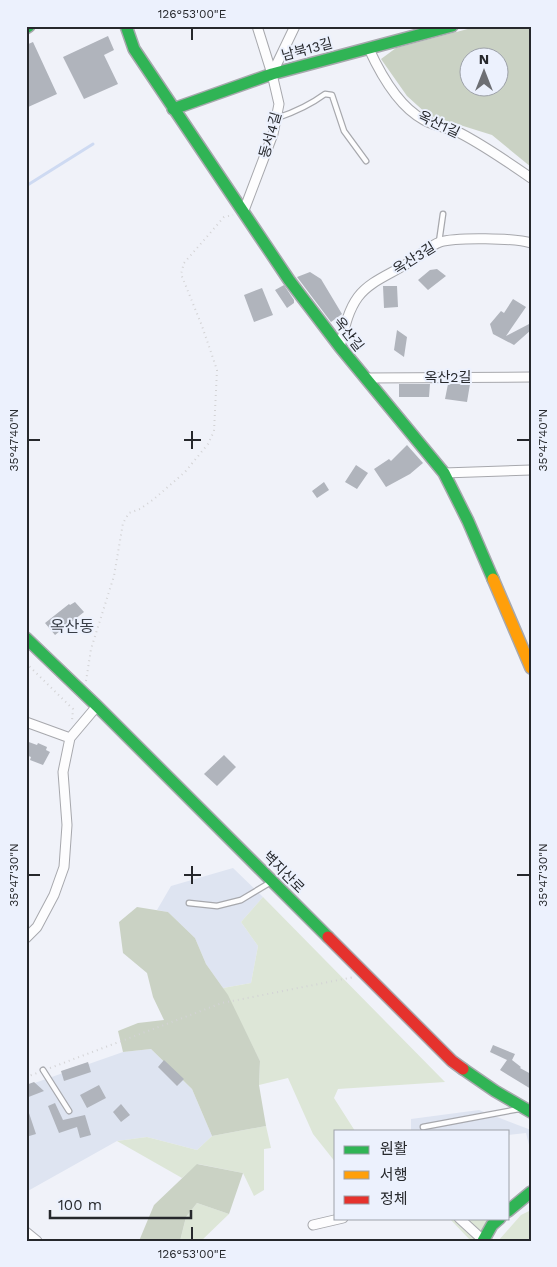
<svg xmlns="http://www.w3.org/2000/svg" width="557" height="1267" font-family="'Work Sans','Noto Sans KR',sans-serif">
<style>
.built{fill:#dee4f1}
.green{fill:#dde6d7}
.forest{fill:#cad2c4;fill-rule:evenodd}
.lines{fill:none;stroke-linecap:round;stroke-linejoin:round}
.stream{stroke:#cedaf2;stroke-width:3}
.building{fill:#b0b4bc}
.lane-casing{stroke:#a7a8ad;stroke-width:7}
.street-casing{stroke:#a7a8ad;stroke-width:11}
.fast-casing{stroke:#a7a8ad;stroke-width:14}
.slow-casing{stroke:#a7a8ad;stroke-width:14}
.jam-casing{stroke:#a7a8ad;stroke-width:14}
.path{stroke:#d3d3d5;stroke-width:2;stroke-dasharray:1 4;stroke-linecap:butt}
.lane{stroke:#fdfdfe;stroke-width:4.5}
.street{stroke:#fdfdfe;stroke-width:9}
.fast{stroke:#30b455;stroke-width:11}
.slow{stroke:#ff9f0a;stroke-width:11}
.jam{stroke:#e5322d;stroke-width:11}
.ticks{fill:none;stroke:#26282c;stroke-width:2}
.labels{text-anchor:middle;stroke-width:4;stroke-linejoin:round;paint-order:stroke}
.street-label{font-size:14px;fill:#26282c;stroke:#ecf1fd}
.quarter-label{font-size:16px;fill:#393e46;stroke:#ecf1fd}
.neatline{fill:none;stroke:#26282c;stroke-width:2}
.ticks-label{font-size:12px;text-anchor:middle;fill:#26282c}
</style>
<rect width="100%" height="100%" fill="#f0f2f9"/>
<path class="built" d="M233,868L263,897L241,922L258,946L251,983L223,988L206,964L195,938L168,912L157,910L171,886Z
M151,1049L192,1089L212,1136L197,1150L147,1137L117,1141L26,1192V1086L123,1052Z
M479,1110L531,1130V1153L526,1133L508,1135V1131H411V1119Z"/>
<path class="green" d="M263,897L445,1082L338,1089L334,1098L355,1131H336V1163L313,1134L288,1078L259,1085L260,1061L223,988L251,983L258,946L241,922Z
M266,1126L271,1148L264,1149V1190L254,1196L243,1173L198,1164L182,1178L117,1141L147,1137L197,1150L212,1136Z
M197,1203L229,1214L201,1241H180L186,1217Z
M531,1210V1241H498L521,1215Z
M449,1218H490L475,1241H471Z"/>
<path class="forest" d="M479,26H531V167L492,135L428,115L407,96L381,59L396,48ZM470,58H500V88H470Z
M137,907L168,912L195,938L206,964L228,995L260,1061L259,1085L266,1126L212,1136L192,1089L151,1049L123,1052L118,1031L138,1023L164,1020L153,997L147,973L123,953L119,922Z
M197,1164L243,1173L229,1214L197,1203L186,1217L180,1241H139L154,1205Z"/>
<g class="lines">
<path class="stream" d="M26,186L93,144"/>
</g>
<path class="building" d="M108,36L114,50L104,55L118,84L84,99L63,57Z
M33,42L57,94L26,108V45Z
M437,269L446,276L428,290L418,280L430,270Z
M310,272L321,279L342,314L331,322L297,277Z
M284,285L294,300V303L287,308L275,290Z
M383,286H397L398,307L384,308Z
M262,288L273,315L254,322L244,295Z
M513,299L526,307L506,336L531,323V330L514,345L493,334L490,324L501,311L504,313Z
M397,330L407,337L404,357L394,350Z
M399,384H430L429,397H399Z
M448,384H470L467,402L445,399Z
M407,445L423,463L410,474L386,487L374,469L389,459L391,461Z
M356,465L368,473L357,489L345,482Z
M324,482L329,490L317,498L312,491Z
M75,602L84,612L55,635L45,623L69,604L70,605Z
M26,741L37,745L38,743L47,747L46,750L50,752L43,765L30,760L31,757L26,755Z
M224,755L236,767L217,786L204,774Z
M493,1045L515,1054L512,1060L521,1067L520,1068L531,1074V1089L500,1070L507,1060L490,1052Z
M164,1060L184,1079L177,1086L158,1067Z
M88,1062L91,1072L64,1081L61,1071Z
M34,1082L44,1091L26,1098V1085Z
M99,1085L106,1098L87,1108L80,1095Z
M55,1103L63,1120L85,1115L91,1135L80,1138L77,1127L59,1133L48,1106Z
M121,1104L130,1115L121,1122L113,1112Z
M26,1110H28L36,1134L26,1137Z"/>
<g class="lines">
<defs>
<path id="lane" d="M277,118C295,112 310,105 325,94L332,95L344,131L366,161
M439,242L443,214
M189,903L217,906L241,900L271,882
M43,1070L69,1111
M423,1127L519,1109"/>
<path id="street" d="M369,49C380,73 399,107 424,120C435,126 448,128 460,133C485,146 508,162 531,178
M272,74L295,26
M243,213L273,134L279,104L272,74L257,26
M340,347C344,331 347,312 358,297C370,281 391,274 408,263C418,257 429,246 440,242C456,237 515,238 531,243
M365,378L531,377
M444,473L531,470
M26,722L70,738
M26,938L37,927L54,895L64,867L67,825L63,772L70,738L97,706
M459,1218L483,1240
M313,1225L343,1218
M26,1232L37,1241"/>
<path id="fast" d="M126,26L134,49L289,280L340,347L444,473L468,521L493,579
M26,28L29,26
M173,109L272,74L452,26
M26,638L97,706L328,937
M463,1069L495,1091L531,1112
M508,1211L531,1192
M483,1241L492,1225L500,1218"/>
<path id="slow" d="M493,579L531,668"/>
<path id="jam" d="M328,937L452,1061L463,1069"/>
</defs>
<use href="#lane" class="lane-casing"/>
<use href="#street" class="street-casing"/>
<use href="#fast" class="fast-casing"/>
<use href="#slow" class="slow-casing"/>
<use href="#jam" class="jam-casing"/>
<path class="path" d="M26,663L73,709L72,721
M86,681L91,649L114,576L123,523L129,513L140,509L154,499L185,472L208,444L214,431L217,370L202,326L181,274L184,263L224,217L233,215
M50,1068L222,1003L354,977
M26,1077L37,1073"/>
<use href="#lane" class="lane"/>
<use href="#street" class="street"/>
<use href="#fast" class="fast"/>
<use href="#slow" class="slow"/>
<use href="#jam" class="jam"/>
</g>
<path class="ticks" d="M192,28V40M192,431V449M28,440H40M184,440H201M517,440H530M192,866V884M28,875H40M184,875H201M517,875H530M192,1227V1240"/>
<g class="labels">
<g class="street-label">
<text transform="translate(307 49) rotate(-15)" y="5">남북13길</text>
<text transform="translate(439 124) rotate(25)" y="5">옥산1길</text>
<text transform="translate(270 135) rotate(-74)" y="5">동서4길</text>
<text transform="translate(414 258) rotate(-32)" y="5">옥산3길</text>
<text transform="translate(349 334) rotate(52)" y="5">옥산길</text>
<text x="448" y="382">옥산2길</text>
<text transform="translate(284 872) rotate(45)" y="5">벽지산로</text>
</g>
<g class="quarter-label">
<text x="72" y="632">옥산동</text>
</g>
</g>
<rect width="557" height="1267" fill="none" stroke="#ecf1fd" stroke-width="55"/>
<rect x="334" y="1130" width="175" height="90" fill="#ecf1fd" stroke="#9da1a9"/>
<rect x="344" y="1146" width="25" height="8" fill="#30b455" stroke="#9da1a9"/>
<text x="380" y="1154" font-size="15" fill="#26282c">원활</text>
<rect x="344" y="1171" width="25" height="8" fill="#ff9f0a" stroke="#9da1a9"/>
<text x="380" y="1180" font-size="15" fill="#26282c">서행</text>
<rect x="344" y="1196" width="25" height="8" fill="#e5322d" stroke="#9da1a9"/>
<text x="380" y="1204" font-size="15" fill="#26282c">정체</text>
<g transform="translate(484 72)"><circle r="24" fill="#ecf1fd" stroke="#9da1a9"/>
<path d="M0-4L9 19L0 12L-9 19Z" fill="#6d6f74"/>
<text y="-8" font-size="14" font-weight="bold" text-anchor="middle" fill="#26282c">N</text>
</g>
<path d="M50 1210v8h141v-8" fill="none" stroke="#26282c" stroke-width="2.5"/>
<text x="58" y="1210" font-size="15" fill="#26282c" stroke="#ecf1fd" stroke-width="4" paint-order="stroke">100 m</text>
<rect x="28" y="28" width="502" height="1212" class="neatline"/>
<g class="ticks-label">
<text x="192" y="18">126°53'00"E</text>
<text transform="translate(14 440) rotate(-90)" y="4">35°47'40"N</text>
<text transform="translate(543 440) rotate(-90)" y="4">35°47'40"N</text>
<text transform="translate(14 875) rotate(-90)" y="4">35°47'30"N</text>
<text transform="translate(543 875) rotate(-90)" y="4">35°47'30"N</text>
<text x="192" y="1258">126°53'00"E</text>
</g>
</svg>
